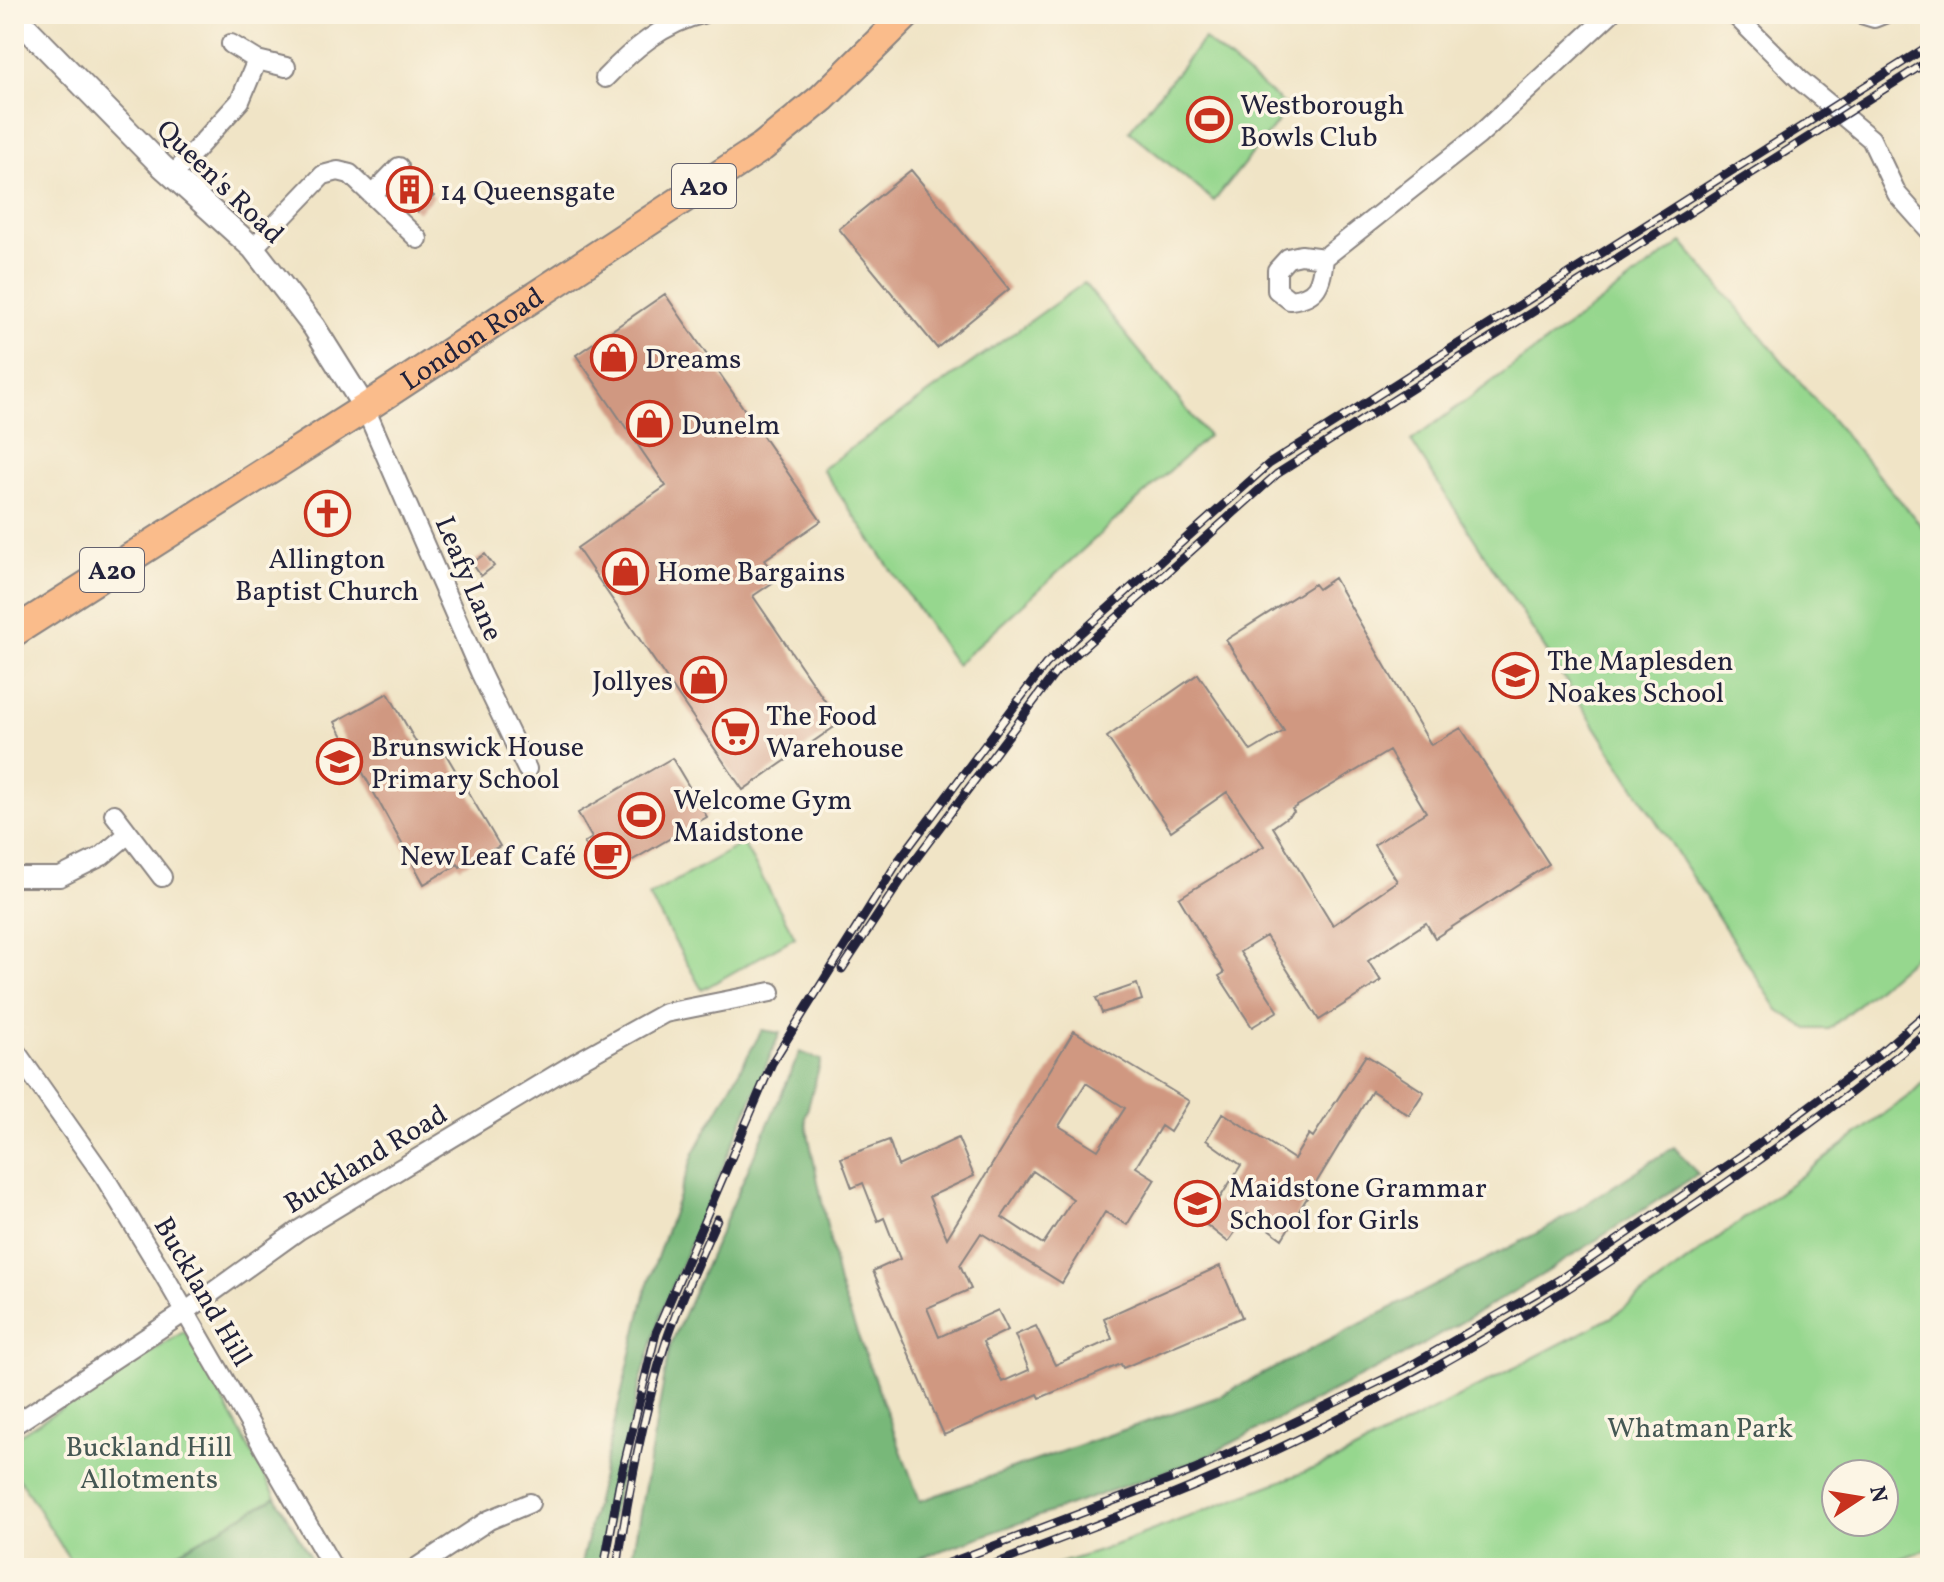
<svg xmlns="http://www.w3.org/2000/svg" width="1944" height="1582" font-family="Vollkorn,serif">
<style>
.green{fill:#96d78e;stroke:#5c7c64;stroke-width:2;fill-rule:evenodd}
.forest{fill:#78b879;stroke:#4d6d5a;stroke-width:2}
.building{fill:#d09881;fill-rule:evenodd}
.lines{fill:none;stroke-linecap:round;stroke-linejoin:round}
.minor-casing{stroke:#898380;stroke-width:22}
.tertiary-casing{stroke:#898380;stroke-width:26}
.primary-casing{stroke:#898380;stroke-width:32}
.minor{stroke:#fff;stroke-width:18}
.tertiary{stroke:#fff;stroke-width:22}
.primary{stroke:#fabc8b;stroke-width:28}
.rail-casing{stroke:#22223b;stroke-width:9}
.rail{stroke:#fcf5e5;stroke-width:6;stroke-dasharray:18;stroke-linecap:butt}
.labels{text-anchor:middle;stroke-width:7;stroke-linejoin:round;paint-order:stroke}
.shield{fill:#fcf5e5;stroke:#63616e;stroke-width:2}
.shield-label{font-size:26px;font-weight:bold;fill:#22223b}
.poi-label{font-size:28px;fill:#22223b;stroke:#fcf5e5;text-anchor:start}
.street-label{font-size:28px;fill:#22223b;stroke:#fcf5e5}
.park-label{font-size:28px;fill:#455854;stroke:#fcf5e5}
</style>
<rect width="100%" height="100%" fill="#fcf5e5"/>
<filter id="ink" filterUnits="userSpaceOnUse"><feTurbulence type="fractalNoise" baseFrequency=".0125" numOctaves="2"/><feDisplacementMap in="SourceGraphic" scale="16" xChannelSelector="R" yChannelSelector="G"/><feConvolveMatrix kernelMatrix="1 2 1 2 8 2 1 2 1" color-interpolation-filters="sRGB"/></filter>
<filter id="wash" filterUnits="userSpaceOnUse"><feTurbulence type="fractalNoise" baseFrequency=".006" numOctaves="4" result="noise"/><feDisplacementMap in="SourceGraphic" scale="32" xChannelSelector="R" yChannelSelector="G"/><feGaussianBlur stdDeviation="1.8" result="paint"/><feColorMatrix in="noise" values="0 0 0 0 0 0 0 0 0 0 0 0 0 0 0 0 0 1.4 0 .05"/><feComposite in="paint" operator="in"/></filter>
<g filter="url(#wash)">
<rect width="100%" height="100%" fill="#f0e4c6"/>
<path class="green" d="M1204,39L1289,108L1214,201L1129,131Z
M1682,242L1930,536V943L1829,1029H1808L1778,1010L1411,441Z
M1084,283L1208,436L956,665L822,469Z
M743,843L795,937L702,990L649,896Z
M1930,1075V1548L1875,1568H1045L1099,1551L1341,1458L1612,1317L1911,1094ZM1884,1474V1522H1836V1474Z
M185,1331L276,1497L150,1568H75L14,1470V1438Z"/>
<path class="forest" d="M762,1030L780,1033L661,1313L636,1397L602,1568H580L647,1286L694,1153Z
M800,1052L821,1060L805,1118L839,1285L920,1501L1218,1397L1553,1225L1674,1147L1698,1174L1547,1272L1419,1347L1201,1459L892,1568H630L670,1346Z
M276,1497L316,1568H150Z"/>
<g id="blocks">
<path class="building" d="M911,170L1009,289L937,348L839,229Z
M413,177L434,196L418,212L397,194Z
M665,294L821,521L764,560L778,579L753,596L840,723L743,790L577,548L666,486L576,355Z
M485,554L494,566L481,576L472,563Z
M1334,578L1431,745L1461,728L1549,864L1435,938L1426,923L1368,961L1381,981L1319,1020L1266,936L1240,952L1278,1011L1252,1027L1219,976L1224,973L1179,898L1264,846L1227,792L1171,831L1107,737L1198,674L1251,751L1284,731L1226,640L1314,584L1318,589ZM1389,751L1426,812L1374,845L1397,881L1333,925L1273,827L1294,812L1292,809Z
M388,693L424,756L441,746L500,846L460,867L458,864L424,884L335,722Z
M672,758L707,817L612,872L610,867L601,872L584,843L592,838L578,813Z
M1137,984L1142,1000L1102,1013L1096,998Z
M1074,1031L1189,1101L1170,1132L1161,1126L1136,1167L1155,1179L1127,1225L1105,1212L1062,1283L981,1233L960,1265L971,1289L927,1308L939,1337L998,1310L1008,1330L983,1342L1002,1382L1029,1370L1015,1335L1036,1326L1055,1365L1112,1339L1104,1318L1220,1266L1242,1317L1123,1368L1121,1364L1040,1398L1038,1394L944,1435L873,1271L900,1259L884,1218L878,1221L863,1183L852,1188L841,1158L889,1140L898,1166L958,1138L974,1176L929,1197L947,1238ZM1086,1083L1125,1108L1098,1150L1059,1126ZM1033,1171L1073,1199L1043,1244L1002,1217Z
M1366,1055L1424,1092L1409,1115L1372,1091L1282,1239L1248,1214L1228,1242L1204,1223L1241,1165L1206,1140L1223,1113L1294,1159L1309,1134L1313,1137Z"/>
</g>
</g>
<g filter="url(#ink)">
<use href="#blocks" fill-opacity="0" stroke="#898380" stroke-width="2"/>
<g class="lines">
<defs>
<path id="minor" d="M1734,14L1801,81L1871,139L1897,194L1930,231
M1861,14L1874,18L1884,14
M231,44L257,60L286,67
M605,78C632,50 663,23 702,14
M172,176L240,101L257,60
M372,195L399,167
M253,248L323,175L338,171L350,174L418,239
M1301,255L1324,258C1321,284 1318,297 1290,300L1277,290V270L1288,258Z
M1324,258L1478,136L1610,14
M365,408L480,672L527,769
M114,814L162,877
M14,877H60L102,856L127,835
M14,1049L105,1178L164,1275L333,1568
M14,1425L185,1312L299,1230L577,1062L665,1013L771,992
M416,1568L489,1520L530,1503"/>
<path id="tertiary" d="M14,15L162,166L253,248L314,327L365,408"/>
<g id="primary">
<path id="s1" d="M14,632L365,408L762,147L822,98L907,14"/>
</g>
</defs>
<use href="#minor" class="minor-casing"/>
<use href="#tertiary" class="tertiary-casing"/>
<use href="#primary" class="primary-casing"/>
<use href="#minor" class="minor"/>
<use href="#tertiary" class="tertiary"/>
<use href="#primary" class="primary"/>
<defs>
<path id="rail" d="M842,969L909,868L1056,672L1277,474L1930,60
M604,1568L619,1485L656,1333L772,1063L899,860L1046,664L1269,464L1930,45
M617,1568C629,1491 643,1412 667,1339C681,1298 700,1258 717,1219
M936,1568L1195,1470L1405,1369L1559,1280L1757,1145L1874,1058L1930,1010
M985,1568C1056,1540 1128,1514 1199,1484C1368,1413 1527,1319 1678,1216C1765,1157 1850,1097 1930,1029"/>
</defs>
<use href="#rail" class="rail-casing"/>
<use href="#rail" class="rail"/>
</g>
</g>
<defs>
<symbol id="stadium-ring" viewBox="-11 -11 22 22"><circle r="9.5" fill="#fcf5e5" stroke="#c8321e" stroke-width="1.5"/><path d="M0-5a6.5 5 0 1 0 0 10a6.5 5 0 1 0 0-10ZM-3.5-1.8h7v3.6h-7Z" fill="#c8321e"/></symbol>
<symbol id="building-ring" viewBox="-11 -11 22 22"><circle r="9.5" fill="#fcf5e5" stroke="#c8321e" stroke-width="1.5"/><path d="M-4-6H4V6H1V3H-1V6H-4ZM-2.5-4.3h1.7v1.8h-1.7ZM.8-4.3h1.7v1.8H.8ZM-2.5-1h1.7V.8h-1.7ZM.8-1h1.7V.8H.8Z" fill="#c8321e"/></symbol>
<symbol id="shop-ring" viewBox="-11 -11 22 22"><circle r="9.5" fill="#fcf5e5" stroke="#c8321e" stroke-width="1.5"/><path d="M-5-2.5h2.3a2.7 3.5 0 0 1 5.4 0H5L5.5 6h-11ZM-1.5-2.5h3a1.5 2.3 0 0 0-3 0Z" fill="#c8321e"/></symbol>
<symbol id="church-ring" viewBox="-11 -11 22 22"><circle r="9.5" fill="#fcf5e5" stroke="#c8321e" stroke-width="1.5"/><path d="M-1.2-6h2.4v3.5h3.3v2.4h-3.3V6h-2.4V-.1h-3.3v-2.4h3.3Z" fill="#c8321e"/></symbol>
<symbol id="school-ring" viewBox="-11 -11 22 22"><circle r="9.5" fill="#fcf5e5" stroke="#c8321e" stroke-width="1.5"/><path d="M0-5L7-2L0 1L-7-2ZM-4 1L0 2.5L4 1V4Q0 6-4 4Z" fill="#c8321e"/></symbol>
<symbol id="supermarket-ring" viewBox="-11 -11 22 22"><circle r="9.5" fill="#fcf5e5" stroke="#c8321e" stroke-width="1.5"/><path d="M-6-5.5h2.5l.6 2H6L4.5 2H-2.5L-4.4-4H-6ZM-1.5 3.2a1.3 1.3 0 1 0 .1 0ZM3 3.2a1.3 1.3 0 1 0 .1 0Z" fill="#c8321e"/></symbol>
<symbol id="cafe-ring" viewBox="-11 -11 22 22"><circle r="9.5" fill="#fcf5e5" stroke="#c8321e" stroke-width="1.5"/><path d="M-5.5-4.5H6V0H3Q3 3.5 0 3.5H-2.5Q-5.5 3.5-5.5 0ZM3-3.2v2h1.7v-2ZM-6 4.5H4V6H-6Z" fill="#c8321e"/></symbol>
</defs>
<g fill-rule="evenodd">
<use href="#stadium-ring" x="1184" y="94" width="51" height="51"/>
<use href="#building-ring" x="384" y="164" width="51" height="51"/>
<use href="#shop-ring" x="588" y="332" width="51" height="51"/>
<use href="#shop-ring" x="624" y="398" width="51" height="51"/>
<use href="#church-ring" x="302" y="488" width="51" height="51"/>
<use href="#shop-ring" x="600" y="546" width="51" height="51"/>
<use href="#school-ring" x="1490" y="650" width="51" height="51"/>
<use href="#shop-ring" x="678" y="654" width="51" height="51"/>
<use href="#supermarket-ring" x="710" y="706" width="51" height="51"/>
<use href="#school-ring" x="314" y="736" width="51" height="51"/>
<use href="#stadium-ring" x="616" y="790" width="51" height="51"/>
<use href="#cafe-ring" x="582" y="830" width="51" height="51"/>
<use href="#school-ring" x="1172" y="1178" width="51" height="51"/>
</g>
<g class="labels">
<g class="shield">
<rect x="672" y="164" width="64" height="44" rx="6"/>
<rect x="80" y="548" width="64" height="44" rx="6"/>
</g>
<g class="shield-label">
<text x="704" y="195">A20</text>
<text x="112" y="579">A20</text>
</g>
<g class="poi-label">
<text x="1240" y="114">Westborough<tspan x="1240" dy="32">Bowls Club</tspan></text>
<text x="440" y="200">14 Queensgate</text>
<text x="645" y="368">Dreams</text>
<text x="681" y="434">Dunelm</text>
<text x="327" y="568" text-anchor="middle">Allington<tspan x="327" dy="32">Baptist Church</tspan></text>
<text x="657" y="581">Home Bargains</text>
<text x="1547" y="670">The Maplesden<tspan x="1547" dy="32">Noakes School</tspan></text>
<text x="673" y="690" text-anchor="end">Jollyes</text>
<text x="766" y="725">The Food<tspan x="766" dy="32">Warehouse</tspan></text>
<text x="371" y="756">Brunswick House<tspan x="371" dy="32">Primary School</tspan></text>
<text x="673" y="809">Welcome Gym<tspan x="673" dy="32">Maidstone</tspan></text>
<text x="576" y="865" text-anchor="end">New Leaf Café</text>
<text x="1229" y="1197">Maidstone Grammar<tspan x="1229" dy="32">School for Girls</tspan></text>
</g>
<g class="street-label">
<text transform="translate(221 181) rotate(44)" y="10">Queen's Road</text>
<text dy="10" stroke="none"><textPath href="#s1" startOffset="544">London Road</textPath></text>
<text transform="translate(470 578) rotate(67)" y="10">Leafy Lane</text>
<text transform="translate(365 1158) rotate(-31)" y="10">Buckland Road</text>
<text transform="translate(204 1291) rotate(60)" y="10">Buckland Hill</text>
</g>
<g class="park-label">
<text x="1700" y="1437">Whatman Park</text>
<text x="149" y="1456">Buckland Hill<tspan x="149" dy="32">Allotments</tspan></text>
</g>
</g>
<rect width="1944" height="1582" fill="none" stroke="#fcf5e5" stroke-width="48"/>
<g transform="translate(1860 1498) rotate(78)"><circle r="38" fill="#fcf5e5" stroke="#a5a1a1" stroke-width="2"/>
<path d="M0-6L14 30L0 20L-14 30Z" fill="#c8321e"/>
<text y="-12" font-size="22" font-weight="bold" text-anchor="middle" fill="#22223b">N</text>
</g>
</svg>
